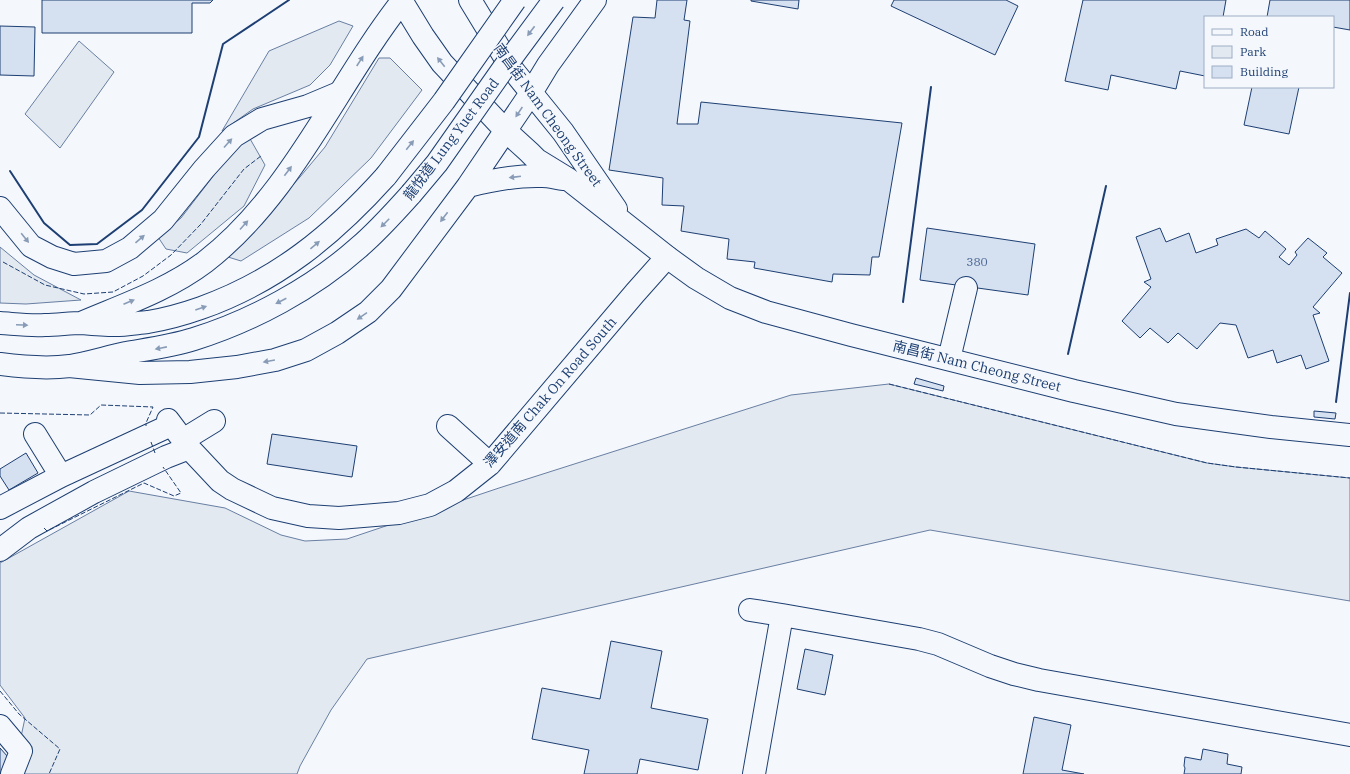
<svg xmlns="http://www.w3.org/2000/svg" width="1350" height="774" font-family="'IBM Plex Serif','Noto Sans TC',serif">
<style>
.green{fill:#e3e9f0;stroke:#687fa3}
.building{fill:#d5e0f0;stroke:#1d3f73}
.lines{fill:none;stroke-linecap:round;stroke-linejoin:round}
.minor-casing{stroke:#1d3f73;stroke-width:24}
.major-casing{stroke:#1d3f73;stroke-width:24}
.minor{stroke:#f4f7fb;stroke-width:22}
.major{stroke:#f4f7fb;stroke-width:22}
.major-bridge-casing{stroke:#1d3f73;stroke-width:24;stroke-linecap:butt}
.major-bridge{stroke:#f4f7fb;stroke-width:22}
.fence{stroke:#1d3f73;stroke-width:1;stroke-dasharray:5 2;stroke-linecap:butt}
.wall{stroke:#1d3f73;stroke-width:2}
.oneway{fill:#889bb7}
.labels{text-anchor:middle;stroke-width:3;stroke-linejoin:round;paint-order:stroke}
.number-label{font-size:12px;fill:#4b6792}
.street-label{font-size:14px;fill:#1d3f73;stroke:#f4f7fb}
</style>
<rect width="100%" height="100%" fill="#f4f7fb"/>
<path class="green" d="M339,21L353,26L330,65L310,85L253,109L222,131L269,51Z
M79,41L114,72L60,148L25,114Z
M379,58H390L422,90L371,158L309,218L241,261L228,257L300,177L325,147Z
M249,137L265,165L244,206L187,253L166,249L158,237L181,218L241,140Z
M0,247L34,275L81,300L26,304L0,303Z
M889,384L1207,463L1236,467L1350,478V601L930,530L367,659L331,710L300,766L297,774H11L15,765L25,718L0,685V563L129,491L225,508L281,535L305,541L347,539L499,488L791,395Z"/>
<path class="building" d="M42,0H213L210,3H192V33H42Z
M657,0H687L684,20L690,21L677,124H698L701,102L902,123L879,257H872L870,275L833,274L832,282L754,268L755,262L727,259L729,239L681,231L684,206L662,205L663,178L609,170L633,17L655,18Z
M751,0H799L798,9L751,1Z
M894,0H1006L1018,6L995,55L891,6Z
M1083,0H1226L1223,17H1205V76L1180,71L1176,89L1111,75L1108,90L1065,81Z
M1270,0H1350V30L1333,27V17H1267Z
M0,26L35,27L34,76L0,75Z
M1252,87H1299L1289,134L1244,125Z
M927,228L1035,244L1028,295L920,280Z
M1160,228L1166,242L1189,233L1196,253L1218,245L1216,239L1246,229L1259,238L1265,231L1286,249L1279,257L1289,265L1297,255L1295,252L1308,238L1327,253L1323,257L1342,273L1313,307L1320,313L1313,315L1329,361L1306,369L1301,355L1277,363L1273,350L1248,358L1236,325L1220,323L1197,349L1178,333L1168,343L1150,328L1140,338L1122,321L1151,287L1144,282L1151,279L1136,237Z
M916,378L944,386L943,391L914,384Z
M1314,411L1336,413L1335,419L1314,417Z
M272,434L357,446L352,477L267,464Z
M26,453L38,473L9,490L0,476V469Z
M611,641L662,651L651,708L708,719L698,770L640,759L637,774H584L589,750L532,739L542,688L600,699Z
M805,649L833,655L825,695L797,689Z
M1034,717L1071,725L1062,770L1084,774H1023Z
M0,748L8,757L1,774H0Z
M1203,749L1228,754L1227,764L1242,767L1241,774H1184L1185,768L1184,766L1185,757L1201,760Z"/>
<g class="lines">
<defs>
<path id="minor" d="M0,208L31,246L52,257L74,264L106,261L130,248L163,220L204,169L234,136L262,119L308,106L339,93
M949,359L966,288
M168,420L189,448L220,481L232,489L272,508L308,516L339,518L399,513L430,505L456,491L490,464L635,293L667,257
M448,426L490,464
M35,434L61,476
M183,440L214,421
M0,508L61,476L171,425
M0,550L29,528L94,492L166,457L189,448
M750,610L782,615
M0,726L21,751L12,774
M754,774L782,615L919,639L938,644L990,666L1014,674L1039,680L1350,735"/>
<path id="major" d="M401,0L423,36L442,63L506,131L529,152L537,160L568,179L667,257L696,278L730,298L766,312L851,335L1074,391L1176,414L1271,427L1350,435
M470,0L512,69L563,132L616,209
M468,186C492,180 517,175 542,176C549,176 556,178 564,179
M0,323C15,324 30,326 45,325C57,325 70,323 82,323C93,324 104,325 115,325C126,325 137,323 148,322C166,319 184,314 201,308C277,281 333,235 386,176
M81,323C123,305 168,290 205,262C293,194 336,85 403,0
M0,364C23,367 47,369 70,366C89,363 107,357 126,353C149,349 172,346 194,339C252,321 313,288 358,248C377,232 394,213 411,194
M69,366L140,373L190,372L237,367L275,360L306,350L337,333L368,312L391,289L468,186L531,93L548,65L595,0"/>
</defs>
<use href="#minor" class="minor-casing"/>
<use href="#major" class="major-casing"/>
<use href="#minor" class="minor"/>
<use href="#major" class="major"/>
<defs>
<path id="major-bridge" d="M386,176L444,101L515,0
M411,194L437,163L503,69L554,0"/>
</defs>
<use href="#major-bridge" class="major-bridge-casing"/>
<use href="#major-bridge" class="major-bridge"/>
<path class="fence" d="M3,262L45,285L84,294L113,292L143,276L171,255L201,224L244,169L261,156
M889,384L1207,463L1236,467L1350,478
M0,413L90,415L101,405L153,407L146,423V426
M151,442L155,453
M44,528L47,531L144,483L174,496L181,493L163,467
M0,691L19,714L60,749L49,774"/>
<path class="wall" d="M10,171L44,223L70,245L97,244L142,210L199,137L223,44L289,0
M903,302L931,87
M1068,354L1106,186
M1336,402L1350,293"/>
</g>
<defs><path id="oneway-solid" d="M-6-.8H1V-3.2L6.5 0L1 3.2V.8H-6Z"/></defs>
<g class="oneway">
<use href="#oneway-solid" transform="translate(531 31) rotate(127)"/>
<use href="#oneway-solid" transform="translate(360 61) rotate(-57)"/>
<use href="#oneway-solid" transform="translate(441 62) rotate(-128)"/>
<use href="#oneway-solid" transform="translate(519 112) rotate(124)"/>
<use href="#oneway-solid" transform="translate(228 143) rotate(-48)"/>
<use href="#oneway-solid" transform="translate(410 145) rotate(-51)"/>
<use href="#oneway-solid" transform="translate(288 171) rotate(-53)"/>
<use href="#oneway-solid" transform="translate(515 177) rotate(173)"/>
<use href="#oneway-solid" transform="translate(444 217) rotate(127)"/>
<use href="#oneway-solid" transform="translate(385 223) rotate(135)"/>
<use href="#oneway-solid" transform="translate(244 225) rotate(-48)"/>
<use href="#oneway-solid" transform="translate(25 238) rotate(51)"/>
<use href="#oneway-solid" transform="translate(140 239) rotate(-41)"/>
<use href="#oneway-solid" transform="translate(315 245) rotate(-40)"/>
<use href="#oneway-solid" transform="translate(281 301) rotate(153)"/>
<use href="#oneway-solid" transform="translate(129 302) rotate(-23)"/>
<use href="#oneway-solid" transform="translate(201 308) rotate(-19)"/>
<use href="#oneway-solid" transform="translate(362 316) rotate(146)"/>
<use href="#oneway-solid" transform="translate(22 325) rotate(3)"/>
<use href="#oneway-solid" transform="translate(161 348) rotate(169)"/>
<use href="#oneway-solid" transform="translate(269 361) rotate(170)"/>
</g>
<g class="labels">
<g class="number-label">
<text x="977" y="266">380</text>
</g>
<g class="street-label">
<text transform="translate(548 115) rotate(54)" y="5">南昌街 Nam Cheong Street</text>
<text transform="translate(451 139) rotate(-53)" y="5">龍悅道 Lung Yuet Road</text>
<text transform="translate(977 366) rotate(14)" y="5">南昌街 Nam Cheong Street</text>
<text transform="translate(550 392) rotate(-49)" y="5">澤安道南 Chak On Road South</text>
</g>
</g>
<rect x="1204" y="16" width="130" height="72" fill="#f4f7fb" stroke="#9eadc5"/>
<rect x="1212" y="29" width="20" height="6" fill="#f4f7fb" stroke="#9eadc5"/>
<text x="1240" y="36" font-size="12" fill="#1d3f73">Road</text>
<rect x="1212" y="46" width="20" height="12" fill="#e3e9f0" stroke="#9eadc5"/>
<text x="1240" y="56" font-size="12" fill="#1d3f73">Park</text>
<rect x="1212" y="66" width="20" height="12" fill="#d5e0f0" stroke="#9eadc5"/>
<text x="1240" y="76" font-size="12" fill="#1d3f73">Building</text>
</svg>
